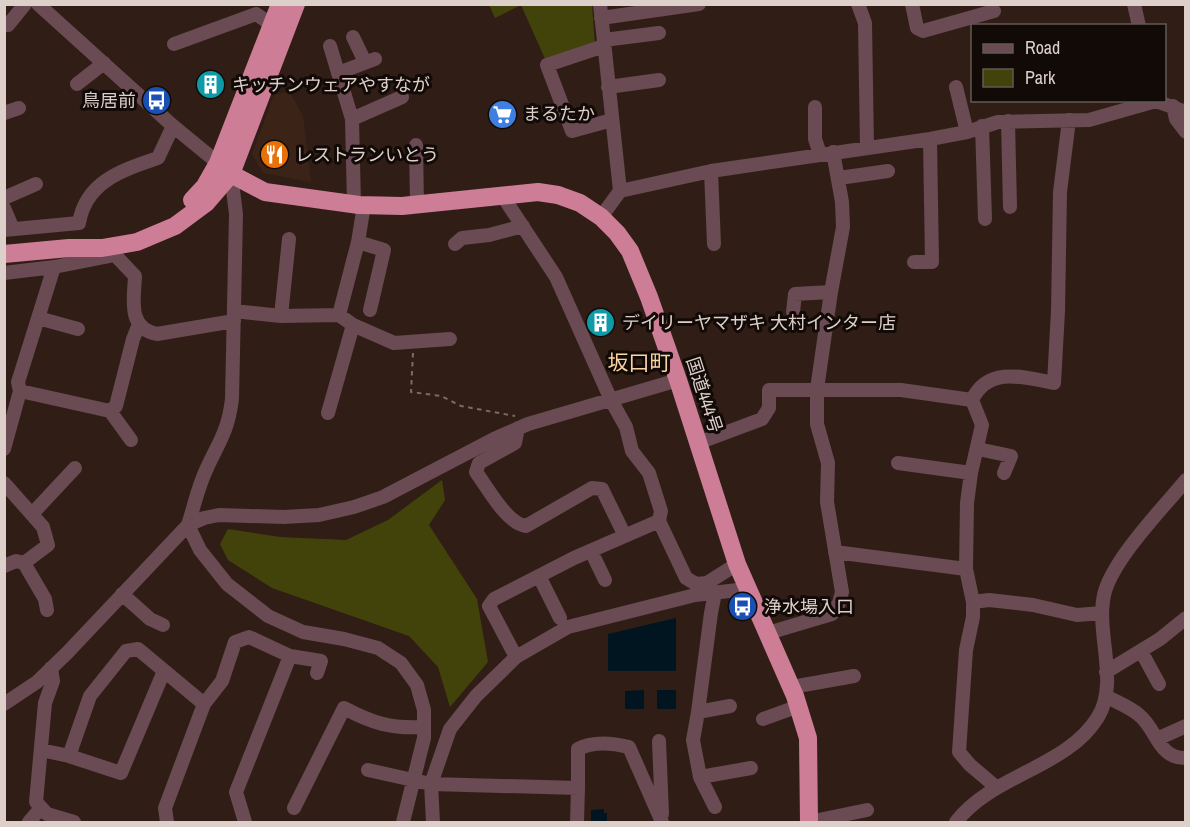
<svg xmlns="http://www.w3.org/2000/svg" width="1190" height="827" font-family="'Archivo Narrow','Noto Sans JP',sans-serif">
<style>
.built{fill:#3b2318}
.green{fill:#42430a}
.water{fill:#001520}
.lines{fill:none;stroke-linecap:round;stroke-linejoin:round}
.path{stroke:#7b6b64;stroke-width:2;stroke-dasharray:4.5 4.5;stroke-linecap:butt}
.minor{stroke:#6a4a53;stroke-width:14}
.highway{stroke:#cd7d95;stroke-width:18}
.labels{text-anchor:middle;stroke-width:6;stroke-linejoin:round;paint-order:stroke}
.poi-label{font-size:18px;fill:#ddd0cb;stroke:#120a07;text-anchor:start}
.street-label{font-size:18px;fill:#ddd0cb;stroke:#120a07}
.quarter-label{font-size:21px;fill:#fcd4a1;stroke:#120a07}
</style>
<rect width="100%" height="100%" fill="#301e16"/>
<path class="built" d="M289,91L303,116L311,182L263,173L252,154L274,95Z"/>
<path class="green" d="M489,5H592L595,45L546,61L521,5L495,18Z
M442,480L445,500L429,525L477,599L488,662L450,707L438,667L409,636L272,588L228,560L220,544L228,529L280,537L346,540L388,520Z"/>
<path class="water" d="M676,618V671H608V634Z
M644,690V709H625V691Z
M657,690H676V709H657Z
M604,809V813H607V822H591V810Z"/>
<g class="lines">
<path class="path" d="M413,353L411,392L441,396L461,406L515,416"/>
<path class="minor" d="M38,4L173,126L218,163
M600,4L620,191
M858,4L865,23L867,147
M912,4L917,28L923,31L994,11
M1134,4L1139,26
M601,18L699,4
M4,24L8,25L25,4
M353,37L365,62
M604,40L659,33
M174,44L256,14L272,25
M330,46L352,119L354,204
M604,46L547,65L572,131L612,120
M338,73L375,59
M77,84L104,63
M608,87L659,80
M956,87L967,132
M1173,106L1176,119L1186,132
M815,107V139L820,154
M4,113L19,108
M352,119L402,97
M1008,121L1010,207
M982,126L985,219
M416,145L417,204
M711,171L714,244
M231,174L236,214L232,399C228,431 220,440 207,468C198,486 194,507 188,525L200,550L227,584L268,616L303,632L344,639L378,648L401,663L417,685L424,710V738L403,822
M839,178L888,171
M502,195L556,277L611,400L626,427L632,451L649,473L661,511L659,521L686,578L696,584L707,583L737,564
M4,198L36,184
M4,208L13,229
M601,217L620,191L711,171L930,139L967,132L998,122L1089,120L1156,101L1186,112
M4,230L79,223C86,181 123,170 158,158L173,126
M358,242L384,250L370,310
M455,244L462,238L489,235L523,226
M914,262H932L930,139
M4,273L54,267L115,255L135,276C134,299 127,328 157,334L234,321
M234,311L281,316L289,239
M793,312L795,294L831,292
M339,315L353,325L394,343L450,339
M281,316L339,315L358,242L364,205
M38,318L78,329
M20,391L18,382L54,267
M110,411L131,440
M328,413L353,325
M518,428L515,443L479,463L476,472C487,487 507,524 526,526L592,488L602,489L625,536
M698,443L762,419L769,408V390H901L972,400
M4,449L20,391L110,411L116,406L133,339L139,324
M978,449L1011,456L1004,473
M898,463L971,473L982,425L972,400C988,366 1024,377 1054,383L1058,311L1060,192L1069,120
M4,483L43,527L48,545L24,563L16,561L4,566
M32,514L75,468
M591,551L605,580
M835,552L966,569L967,503L971,473
M24,563L45,599L47,610
M966,569L973,602L989,600L1033,605L1077,615L1102,613
M539,576L560,618
M122,594L150,619L163,625
M973,602V617L966,650L959,752L970,765L996,787
M768,633L832,614L839,603L842,592L827,502L828,463L817,424V389L831,292L843,227L842,202L833,152
M1141,651L1159,684
M290,656L321,661L317,673
M516,657L489,606L494,599L574,558L659,521
M51,668L53,681L45,703L36,802L47,814L74,822
M1106,672L1160,639L1186,618
M792,687L854,676
M1106,696C1116,702 1130,707 1139,715C1157,729 1158,759 1186,758
M4,704L37,682L67,653L188,525L204,518L219,515L284,517L319,515L354,507L383,497L494,439L528,424L678,380
M698,712L711,613L715,593
M763,719L799,706
M1157,739L1186,726
M659,741L662,814
M41,750L69,756L90,696L126,651L138,649L204,704
M69,756L121,773L164,671
M368,770L431,784L578,788V749C593,741 613,743 629,747L662,822
M700,777L751,768
M715,807L700,777L693,740L698,712L730,706
M294,808L344,708C372,723 391,729 424,727
M29,822L40,809
M167,822L165,808L204,704L222,681L235,642L249,637L290,656L236,792L245,822
M433,822L431,784L450,729L476,696L516,657L568,627L695,595L746,589
M577,822L578,788
M809,822L867,810
M956,822C993,774 1067,768 1098,717C1120,681 1094,630 1105,591C1116,556 1162,509 1186,480"/>
<path class="highway" d="M218,163L231,174L265,192L359,205L402,206L538,192L558,195L580,203L601,217L617,233L630,251L649,297L678,380L737,564L795,696L808,738L809,822
M192,200L205,186L218,163L280,4
M4,254L69,248H102L137,242L175,226L206,203L231,174L296,4"/>
</g>
<defs>
<symbol id="building-disc" viewBox="-11 -11 22 22"><circle r="9.5" fill="#0f9aa8" stroke="#120a07"/><path d="M-4-6H4V6H1V3H-1V6H-4ZM-2.5-4.3h1.7v1.8h-1.7ZM.8-4.3h1.7v1.8H.8ZM-2.5-1h1.7V.8h-1.7ZM.8-1h1.7V.8H.8Z" fill="#fff"/></symbol>
<symbol id="bus-disc" viewBox="-11 -11 22 22"><circle r="9.5" fill="#1a4fb4" stroke="#120a07"/><path d="M-5-6H5V4H4V6H2V4H-2V6H-4V4H-5ZM-3.5-4V0h7V-4ZM-3.5 1.2v1.5H-2V1.2ZM2 1.2v1.5H3.5V1.2Z" fill="#fff"/></symbol>
<symbol id="supermarket-disc" viewBox="-11 -11 22 22"><circle r="9.5" fill="#3f7fe0" stroke="#120a07"/><path d="M-6-5.5h2.5l.6 2H6L4.5 2H-2.5L-4.4-4H-6ZM-1.5 3.2a1.3 1.3 0 1 0 .1 0ZM3 3.2a1.3 1.3 0 1 0 .1 0Z" fill="#fff"/></symbol>
<symbol id="restaurant-disc" viewBox="-11 -11 22 22"><circle r="9.5" fill="#e8710a" stroke="#120a07"/><path d="M-5-6h1v4h1v-4h1v4h1v-4h1v5L-1.5 .5V6h-2V.5L-5-1ZM5-6V6H3V1.5H1.5Q1.5-4 5-6Z" fill="#fff"/></symbol>
</defs>
<g fill-rule="evenodd">
<use href="#building-disc" x="194" y="68" width="33" height="33"/>
<use href="#bus-disc" x="140" y="84" width="33" height="33"/>
<use href="#supermarket-disc" x="486" y="98" width="33" height="33"/>
<use href="#restaurant-disc" x="258" y="138" width="33" height="33"/>
<use href="#building-disc" x="584" y="306" width="33" height="33"/>
<use href="#bus-disc" x="726" y="590" width="33" height="33"/>
</g>
<g class="labels">
<g class="poi-label">
<text x="232" y="91">キッチンウェアやすなが</text>
<text x="136" y="107" text-anchor="end">鳥居前</text>
<text x="523" y="120">まるたか</text>
<text x="295" y="161">レストランいとう</text>
<text x="622" y="329">デイリーヤマザキ 大村インター店</text>
<text x="764" y="613">浄水場入口</text>
</g>
<g class="street-label">
<text transform="translate(704 395) rotate(72)" y="6">国道444号</text>
</g>
<g class="quarter-label">
<text x="639" y="370">坂口町</text>
</g>
</g>
<rect width="1190" height="827" fill="none" stroke="#ddd0cb" stroke-width="12"/>
<rect x="971" y="24" width="195" height="78" fill="#120a07" stroke="#635955" stroke-width="1.5"/>
<rect x="983" y="44" width="30" height="9" fill="#6a4a53" stroke="#635955" stroke-width="1.5"/>
<text x="1025" y="54" font-size="18" fill="#ddd0cb">Road</text>
<rect x="983" y="69" width="30" height="18" fill="#42430a" stroke="#635955" stroke-width="1.5"/>
<text x="1025" y="84" font-size="18" fill="#ddd0cb">Park</text>
</svg>
